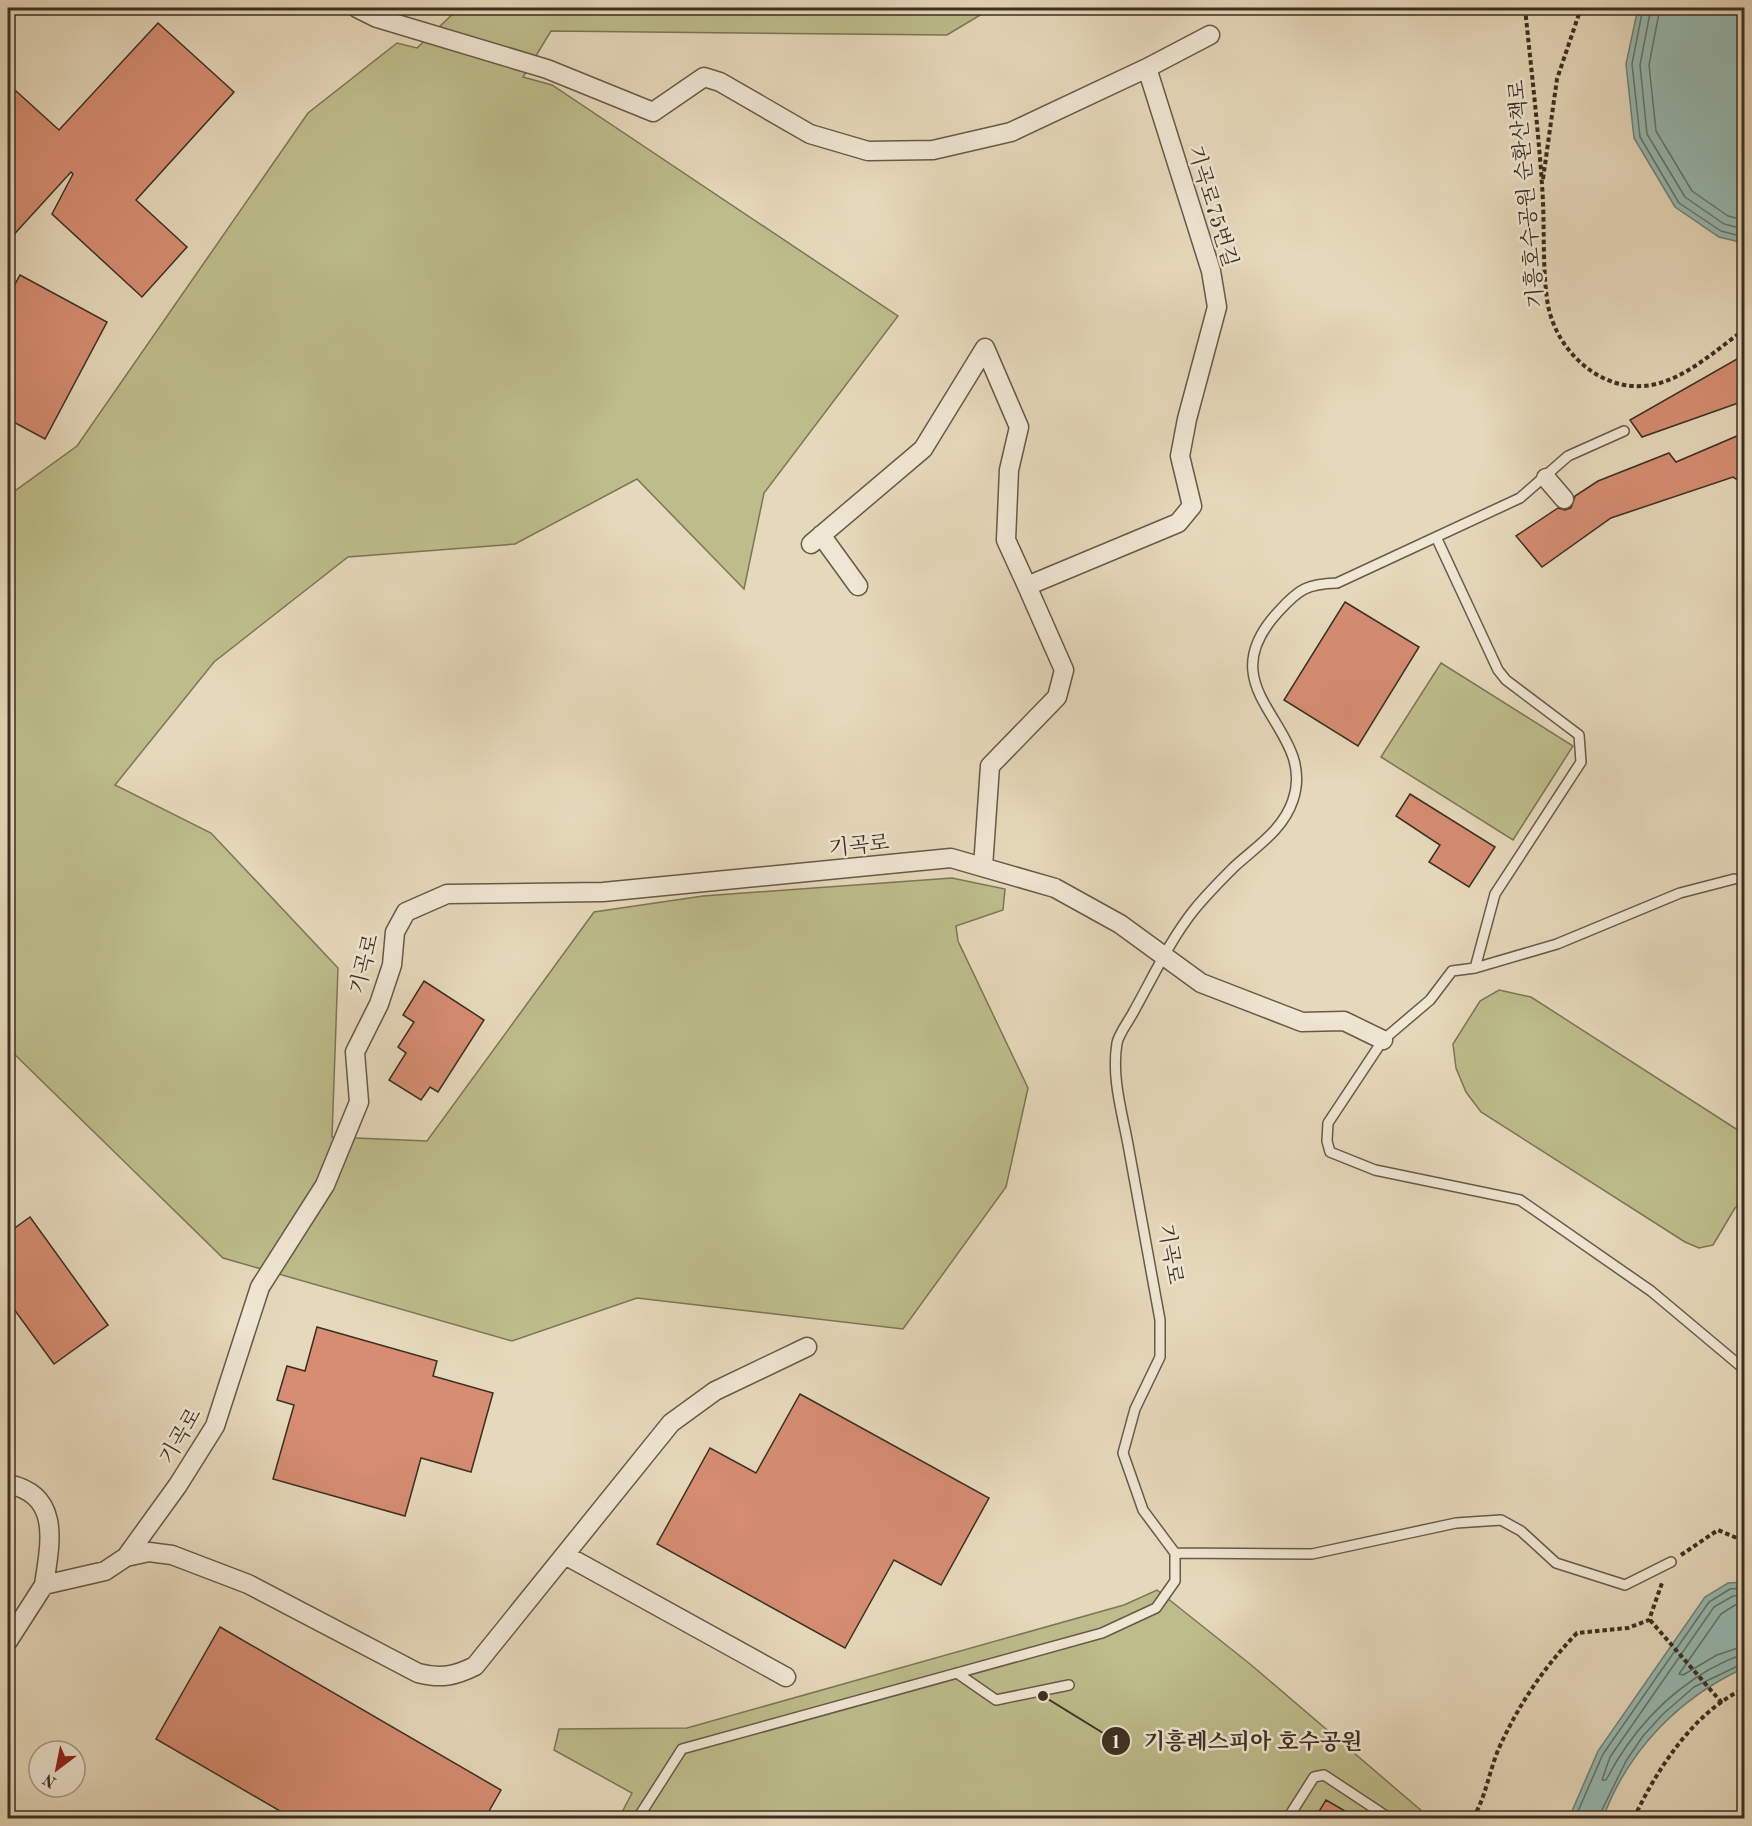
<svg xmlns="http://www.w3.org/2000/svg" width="1752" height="1826" font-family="'Old Standard TT','Noto Serif KR',serif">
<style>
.green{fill:#bdbd8b;stroke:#7c7656;stroke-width:1.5}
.water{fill:#96bab2;stroke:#728278;stroke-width:1.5}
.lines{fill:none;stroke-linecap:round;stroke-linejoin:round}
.shore{stroke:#68746a;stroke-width:1.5}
.building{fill:#d68d72;stroke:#3b2f22;stroke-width:1.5}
.lane-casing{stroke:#665a48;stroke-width:12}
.street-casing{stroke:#665a48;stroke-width:21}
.path{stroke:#3b2f22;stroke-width:4;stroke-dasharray:4.5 3;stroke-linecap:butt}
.lane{stroke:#efe6d3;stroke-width:9}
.street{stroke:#efe6d3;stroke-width:18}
.labels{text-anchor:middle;stroke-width:5;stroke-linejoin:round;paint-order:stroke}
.street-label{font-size:21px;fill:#3b2f22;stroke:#efe6d3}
.leader{fill:none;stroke:#3b2f22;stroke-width:2}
.callout-dot{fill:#3b2f22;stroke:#efe6d3;stroke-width:2}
.mark-label{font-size:18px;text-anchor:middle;font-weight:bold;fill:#fff}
.callout-label{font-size:22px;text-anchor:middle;font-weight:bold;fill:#3b2f22;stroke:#efe6d3;stroke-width:5;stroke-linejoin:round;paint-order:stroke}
</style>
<rect width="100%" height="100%" fill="#e6d9bb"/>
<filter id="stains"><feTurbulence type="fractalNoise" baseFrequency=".00333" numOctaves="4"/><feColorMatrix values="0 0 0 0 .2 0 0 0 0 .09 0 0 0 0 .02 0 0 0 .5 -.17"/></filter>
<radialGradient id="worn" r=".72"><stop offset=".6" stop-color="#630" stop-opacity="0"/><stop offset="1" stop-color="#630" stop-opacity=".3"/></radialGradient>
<path class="green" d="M459,8H992L947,35L551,31L523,77L552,85L898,316L764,493L744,589L637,479L515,544L348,557L214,662L115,785L211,833L338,968L332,1137L427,1141L594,912L703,896L952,878L1005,889L1003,910L956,926L958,941L1028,1088L1006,1187L903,1329L637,1298L512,1341L223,1258L8,1048V496L77,446L308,113L397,43L417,48Z
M1441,663L1573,746L1513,840L1381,757Z
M1499,990L1531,997L1744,1134V1202L1735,1208L1713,1245L1699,1248L1685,1242L1481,1112L1466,1092L1456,1068L1453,1044L1480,1001Z
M1157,1590L1250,1664L1430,1818H619L632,1793L554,1750L559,1729L687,1728L1124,1605Z"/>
<path class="water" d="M1638,8H1744V243L1719,237L1675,207L1634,138L1626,64Z
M1744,1582V1668C1679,1698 1628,1750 1603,1818H1569L1598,1751L1705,1597L1728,1583Z"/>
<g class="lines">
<path class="shore" d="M1643,8L1632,64L1640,137L1679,203L1721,231L1744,237
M1651,8L1640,65L1647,134L1685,197L1724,224L1744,229
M1660,8L1649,65L1656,131L1692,191L1728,216L1744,220
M1744,1595L1733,1596L1714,1607L1610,1757L1602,1780H1606C1630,1734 1665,1695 1710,1669C1721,1664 1733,1656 1744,1655
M1744,1604L1735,1605L1721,1614L1679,1674L1683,1675L1717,1655L1744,1646
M1575,1818L1603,1754L1709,1602L1730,1589L1744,1588
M1598,1818L1626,1761L1643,1736L1663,1714L1694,1687L1744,1663"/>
</g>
<path class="building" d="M158,23L234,92L136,200L187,247L142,297L52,214L73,174L71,172L8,241V100L16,91L59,130Z
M20,275L107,322L45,439L8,419V297Z
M1744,355V401L1642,437L1630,420Z
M1744,433V484L1733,477L1611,518L1542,567L1516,536L1558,508L1565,510L1571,508L1575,496L1598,481L1669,453L1676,462Z
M1345,602L1419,647L1358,746L1284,700Z
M1410,794L1495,847L1469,887L1429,862L1440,845L1396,816Z
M424,981L484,1020L438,1092L430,1087L421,1100L389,1080L406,1053L398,1047L414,1022L403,1015Z
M30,1217L108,1325L54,1364L8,1301V1233Z
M317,1327L437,1361L433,1376L493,1393L471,1472L421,1458L405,1516L273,1479L294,1405L277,1400L287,1366L305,1371Z
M800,1394L989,1498L941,1585L894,1560L845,1648L657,1544L710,1448L756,1473Z
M220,1627L501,1790L485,1818H292L156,1739Z
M1326,1800L1357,1818H1315Z"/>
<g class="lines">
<defs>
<path id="lane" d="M1437,539L1498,670L1506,680L1579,735L1581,762L1495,894L1475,968L1452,971L1430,1000L1383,1040L1328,1123L1327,1141L1330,1152L1375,1170L1520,1200L1651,1291L1744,1369
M1475,968L1557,944L1680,893L1734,879
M1175,1553L1143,1510L1123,1453L1135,1409L1160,1357V1320C1150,1263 1139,1207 1129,1150C1123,1115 1111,1079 1117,1043C1119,1033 1129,1021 1134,1011C1153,977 1170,940 1194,910C1206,895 1221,880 1234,867C1257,846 1283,830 1293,800C1318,726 1203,692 1279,611C1299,589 1307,584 1337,583L1520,498L1568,456L1624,431
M957,1673L996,1700L1069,1685
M638,1818L682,1749L1102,1633L1156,1608L1175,1581V1553L1312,1554L1456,1523L1501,1520L1521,1531L1556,1563L1625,1585L1671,1562
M1288,1818L1314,1777L1324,1775L1389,1818"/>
<path id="street" d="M357,8L377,18L547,69L653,112L704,77L720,82L810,134L868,151L933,150L1011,132L1147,68L1211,271L1217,307L1187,419L1180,456L1192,506L1178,523L1027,586L1064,670L1057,697L990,766L983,867
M1147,68L1210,35
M1546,478L1564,499
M821,535L858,586
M811,544L923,449L985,348L1019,427L1009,470L1006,540L1027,586
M8,1484C62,1495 50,1544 44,1585
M565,1555L786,1677
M126,1557L149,1552L172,1555L248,1584L418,1673C441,1679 455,1676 475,1666L671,1423L715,1391L807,1347
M8,1641L44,1585L105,1571L126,1557L178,1485L215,1426L260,1287L325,1185L359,1102L355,1052L379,1004L392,965L395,932L406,912L447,894L603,892L951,858L1055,888L1120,924L1201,983L1302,1022L1344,1021L1383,1040"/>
</defs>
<use href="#lane" class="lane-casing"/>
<use href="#street" class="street-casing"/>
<path class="path" d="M1525,8C1531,67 1538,126 1542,185C1545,222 1542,261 1547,299C1553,349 1602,397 1656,384C1689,376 1717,349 1744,330
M1543,179L1557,79L1581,8
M1681,1555L1718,1530L1744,1541
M1650,1620L1722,1703
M1473,1818C1486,1797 1489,1771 1499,1748C1519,1704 1544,1667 1577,1633L1628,1628L1649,1620L1662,1583
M1634,1818C1656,1771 1694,1711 1744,1689"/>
<use href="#lane" class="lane"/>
<use href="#street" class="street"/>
</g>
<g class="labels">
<g class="street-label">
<text transform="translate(1526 194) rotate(-95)" y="7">기흥호수공원 순환산책로</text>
<text transform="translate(1213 206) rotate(73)" y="7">기곡로75번길</text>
<text transform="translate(859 845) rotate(-6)" y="7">기곡로</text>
<text transform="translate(364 964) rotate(-76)" y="7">기곡로</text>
<text transform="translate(1171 1254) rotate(80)" y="7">기곡로</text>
<text transform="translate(180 1436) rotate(-60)" y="7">기곡로</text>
</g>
</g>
<path class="leader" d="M1043 1696L1116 1741"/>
<g class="callout-dot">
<circle cx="1043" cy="1696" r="6"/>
<circle cx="1116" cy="1741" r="15"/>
</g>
<g class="mark-label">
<text x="1116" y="1748">1</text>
</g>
<g class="callout-label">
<text x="1253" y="1749">기흥레스피아 호수공원</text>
</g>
<rect width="1752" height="1826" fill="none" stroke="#e6d9bb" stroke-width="30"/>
<rect x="9" y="9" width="1734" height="1808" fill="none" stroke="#3b2f22" stroke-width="3"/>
<rect x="15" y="15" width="1722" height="1796" fill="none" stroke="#3b2f22" stroke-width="1.5"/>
<g transform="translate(57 1769) rotate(212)"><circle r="28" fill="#efe6d3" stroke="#a79d8c" stroke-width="1.5"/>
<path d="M0-4.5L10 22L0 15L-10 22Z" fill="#8f2418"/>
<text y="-9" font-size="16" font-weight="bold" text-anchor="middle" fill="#3b2f22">N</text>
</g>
<rect width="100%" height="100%" filter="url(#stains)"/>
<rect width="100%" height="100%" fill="url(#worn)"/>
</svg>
